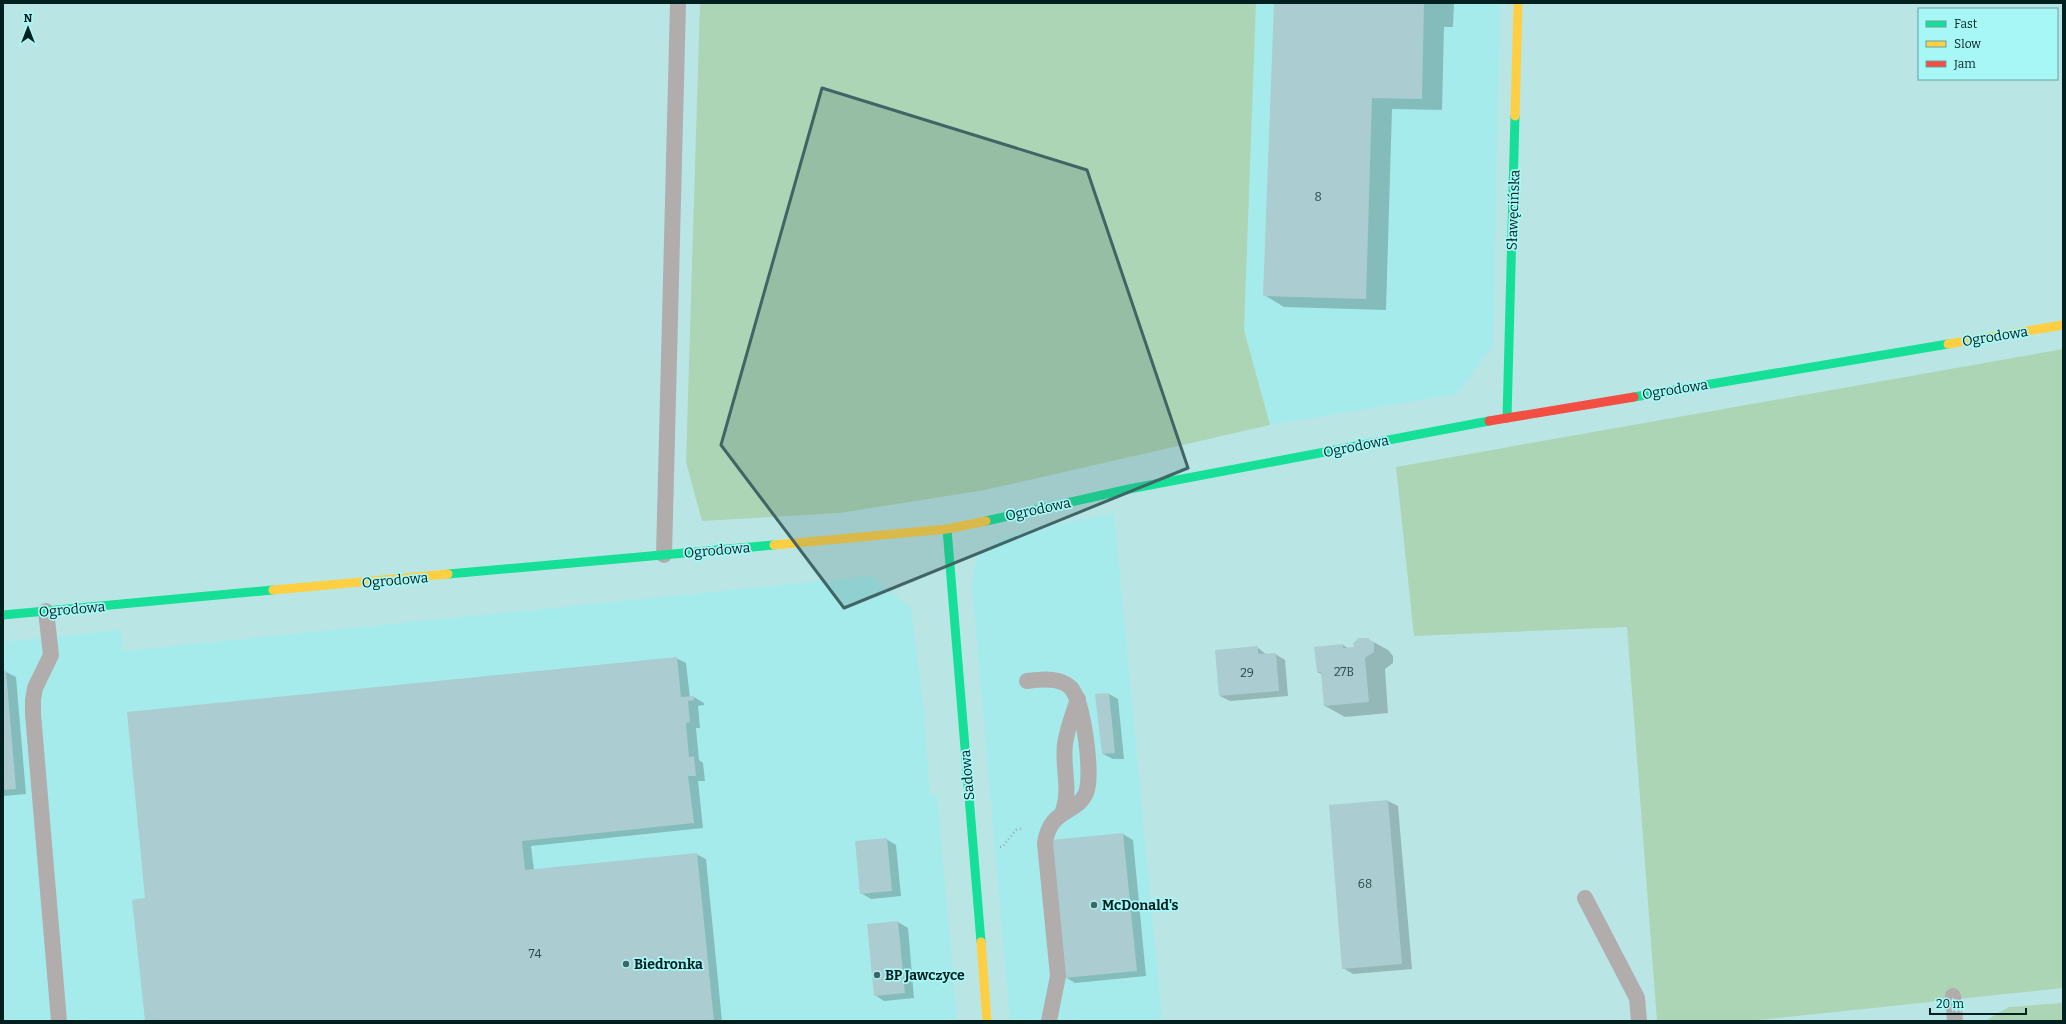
<svg xmlns="http://www.w3.org/2000/svg" width="2066" height="1024" font-family="Bitter,serif">
<style>
.built{fill:#a6ebec}
.green{fill:#acd5b6}
.shadow{fill:#0003}
.building{fill:#abccd0}
.lines{fill:none;stroke-linecap:round;stroke-linejoin:round}
.path{stroke:#9ca9a9;stroke-width:2.5;stroke-dasharray:1 3;stroke-linecap:butt}
.lane{stroke:#b1adad;stroke-width:16}
.fast{stroke:#16e098;stroke-width:9}
.slow{stroke:#ffcf43;stroke-width:9}
.jam{stroke:#f24e42;stroke-width:9}
.marked{fill:#416464;fill-opacity:0.2;stroke:#416464;stroke-width:3;stroke-linejoin:round}
.poi-dot{fill:#416464;stroke:#a8f7f7;stroke-width:1.5}
.labels{text-anchor:middle;stroke-width:3.5;stroke-linejoin:round;paint-order:stroke}
.number-label{font-size:12px;fill:#2b4a4b}
.street-label{font-size:14px;fill:#001f1f;stroke:#a8f7f7}
.poi-label{font-size:14px;font-weight:bold;fill:#001f1f;stroke:#a8f7f7;text-anchor:start}
</style>
<rect width="100%" height="100%" fill="#bae5e5"/>
<path class="built" d="M1256,3H1500L1493,345L1457,394L1270,425L1244,330Z
M1114,513L1162,1021H1010L972,586L974,567L980,553L998,541L1016,533Z
M871,576L911,608L924,712L930,795L937,794L957,1021H3V642L121,630L123,651Z"/>
<path class="green" d="M700,3H1256L1244,330L1270,425L985,490L840,513L702,521L686,462Z
M2063,349V988L1749,1021H1657L1627,627L1414,636L1396,467Z
M2063,1003V1021H1985L2009,1007Z"/>
<path class="shadow" d="M1275,3H1454L1453,27H1444L1442,110L1392,109L1386,310L1284,307L1264,295Z
M1368,639L1388,650L1393,656V663L1385,669L1388,713L1345,717L1325,706L1322,674L1317,672L1343,645L1349,649L1355,648Z
M1257,647L1267,655L1275,654L1285,660L1288,696L1230,701L1220,696Z
M676,658L686,663L690,698L694,697L704,703V705L698,706L700,728H696L699,760L703,763L705,781H698L703,828L531,846L534,870L696,854L706,859L722,1021H146V899Z
M3,672H6L16,677L26,794L3,796Z
M1109,694L1118,699L1124,759H1113L1103,754Z
M1388,801L1398,806L1412,969L1353,974L1343,968Z
M1123,834L1133,840L1146,976L1075,983L1065,977Z
M886,839L896,845L901,896L871,899L861,893Z
M898,922L908,928L914,998L884,1001L875,995L868,925Z"/>
<path class="building" d="M1274,3H1424L1422,99L1372,98L1366,299L1263,296Z
M1359,638H1368L1374,643V652L1365,658L1369,702L1324,706L1321,672H1317L1314,647L1343,644V648L1354,647L1353,643Z
M1258,646V654L1276,653L1279,691L1219,696L1215,650Z
M677,657L681,697L694,696V700L688,701L690,722L686,723L689,757L694,756L696,776H688L694,823L522,841L525,870L697,853L714,1021H145L132,900L145,898L127,712Z
M3,671H6L16,789L3,790Z
M1109,693L1115,753L1102,754L1095,694Z
M1388,800L1402,964L1342,969L1329,805Z
M1123,833L1137,971L1064,978L1051,840Z
M887,838L892,891L860,894L855,841Z
M898,921L905,993L874,996L867,924Z"/>
<g class="lines">
<path class="path" d="M1000,847H1002L1016,830L1023,828"/>
<path class="lane" d="M664,555L678,3
M46,611L51,655L35,688L33,700V714L59,1021
M1027,681C1041,679 1061,677 1071,688C1084,703 1093,775 1086,793C1076,815 1050,808 1045,843L1058,976L1049,1021
M1063,811C1071,789 1062,767 1065,744C1067,729 1073,714 1078,699
M1585,898L1637,998L1639,1021
M1953,996L1955,1021"/>
<path class="fast" d="M1634,397L1948,344
M1507,418L1515,116
M986,521L1129,489L1489,421
M947,529L981,942
M448,574L774,545
M3,615L273,590"/>
<path class="slow" d="M1515,116L1518,3
M1948,344L2063,325
M774,545L947,529L986,521
M273,590L448,574
M981,942L987,1021"/>
<path class="jam" d="M1489,421L1634,397"/>
</g>
<path class="marked" d="M822,88L1087,170L1188,468L844,608L721,445Z"/>
<g class="poi-dot">
<circle cx="1094" cy="905" r="4"/>
<circle cx="626" cy="964" r="4"/>
<circle cx="877" cy="975" r="4"/>
</g>
<g class="labels">
<g class="number-label">
<text x="1318" y="201">8</text>
<text x="1344" y="676">27B</text>
<text x="1247" y="677">29</text>
<text x="1365" y="888">68</text>
<text x="535" y="958">74</text>
</g>
<g class="street-label">
<text transform="translate(1513 210) rotate(-88)" y="5">Sławęcińska</text>
<text transform="translate(1995 336) rotate(-9)" y="5">Ogrodowa</text>
<text transform="translate(1675 389) rotate(-9)" y="5">Ogrodowa</text>
<text transform="translate(1356 446) rotate(-11)" y="5">Ogrodowa</text>
<text transform="translate(1038 509) rotate(-12)" y="5">Ogrodowa</text>
<text transform="translate(717 550) rotate(-5)" y="5">Ogrodowa</text>
<text transform="translate(395 580) rotate(-5)" y="5">Ogrodowa</text>
<text transform="translate(72 609) rotate(-5)" y="5">Ogrodowa</text>
<text transform="translate(967 775) rotate(-95)" y="5">Sadowa</text>
</g>
<g class="poi-label">
<text x="1102" y="910">McDonald's</text>
<text x="634" y="969">Biedronka</text>
<text x="885" y="980">BP Jawczyce</text>
</g>
</g>
<rect width="2066" height="1024" fill="none" stroke="#001f1f" stroke-width="8"/>
<rect x="1918" y="8" width="140" height="72" fill="#a8f7f7" stroke="#65a1a1"/>
<rect x="1926" y="21" width="20" height="6" fill="#16e098" stroke="#65a1a1"/>
<text x="1954" y="28" font-size="12" fill="#001f1f">Fast</text>
<rect x="1926" y="41" width="20" height="6" fill="#ffcf43" stroke="#65a1a1"/>
<text x="1954" y="48" font-size="12" fill="#001f1f">Slow</text>
<rect x="1926" y="61" width="20" height="6" fill="#f24e42" stroke="#65a1a1"/>
<text x="1954" y="68" font-size="12" fill="#001f1f">Jam</text>
<g transform="translate(28 28)" stroke="#a8f7f7" stroke-width="3" paint-order="stroke">
<path d="M0-3L7 15L0 10L-7 15Z" fill="#001f1f"/>
<text y="-6" font-size="11" font-weight="bold" text-anchor="middle" fill="#001f1f">N</text>
</g>
<path d="M1930 1008v6h96v-6" fill="none" stroke="#001f1f" stroke-width="2"/>
<text x="1936" y="1008" font-size="12" fill="#001f1f" stroke="#a8f7f7" stroke-width="3" paint-order="stroke">20 m</text>
</svg>
